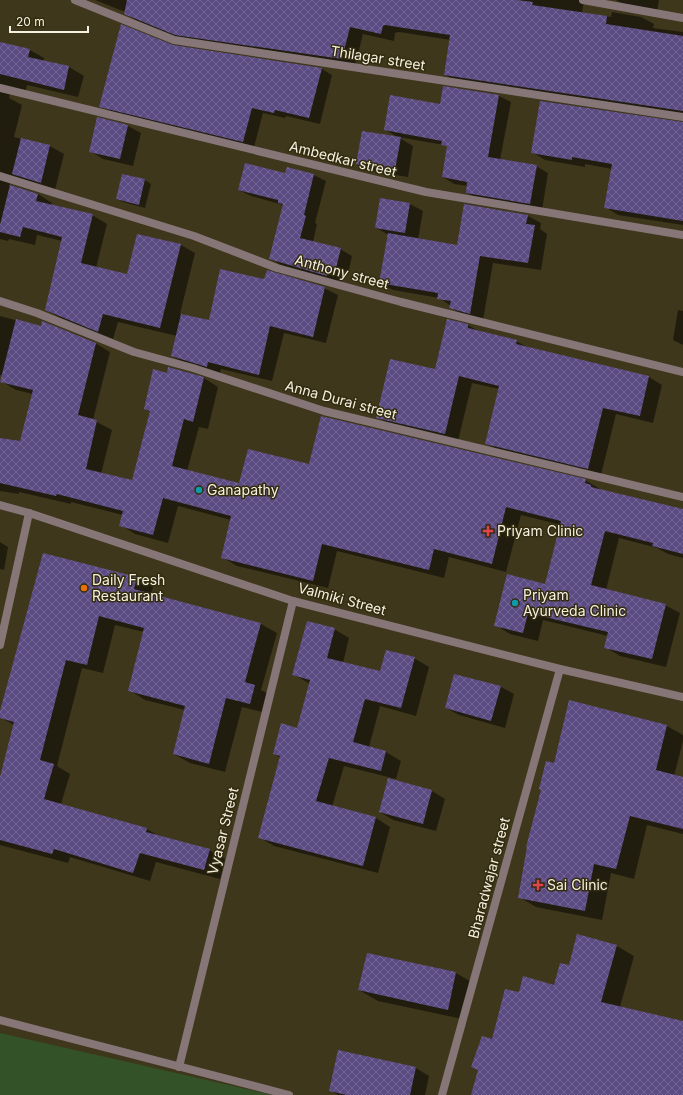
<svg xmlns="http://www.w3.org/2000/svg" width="683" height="1095" font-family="Inter,sans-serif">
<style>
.green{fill:#335228}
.shadow{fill:#0007}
.building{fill:url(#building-cross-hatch)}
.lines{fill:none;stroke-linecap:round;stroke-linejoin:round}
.minor{stroke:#867678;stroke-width:8}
.tertiary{stroke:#867678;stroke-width:8}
.culture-dot{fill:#0f9aa8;stroke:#342c10;stroke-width:1.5}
.health-dot{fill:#e0444e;stroke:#342c10;stroke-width:1.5}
.food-dot{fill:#e8710a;stroke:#342c10;stroke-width:1.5}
.labels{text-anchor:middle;stroke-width:3;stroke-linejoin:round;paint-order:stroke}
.street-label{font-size:14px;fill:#f5f1e0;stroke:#342c10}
.poi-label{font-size:14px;fill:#f5f1e0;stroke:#342c10;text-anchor:start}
</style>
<defs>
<pattern id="building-cross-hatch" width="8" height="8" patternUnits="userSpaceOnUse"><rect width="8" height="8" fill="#5b4b83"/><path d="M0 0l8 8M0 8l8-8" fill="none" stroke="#736594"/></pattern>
</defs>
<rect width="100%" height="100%" fill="#3f371b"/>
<path class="green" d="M0,1033L272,1095H0Z"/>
<path class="shadow" d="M95,0H584L582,13L611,17L612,12L641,17L654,24L653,28L683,32V116L458,82L445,75L451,40L399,32L395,33L394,41L363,34L355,66L189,42L137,21L125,13V12Z
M616,0H659L657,12L628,7Z
M0,43L30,50L44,58V61L69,67L84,76L78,97L27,85L25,93H10L9,98L22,105L14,137L50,146L64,154L55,190L11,180L9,186L38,194L52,203V205L92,215L107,224L96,268L127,275L181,245L195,253L180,314L210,322L265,280L324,288L338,295L326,343L284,333L272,381L221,369L220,374L185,363L172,356L177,336L118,322L113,339L61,318L46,310L62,241L37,235L35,245L9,239L8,241L0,239Z
M173,46L322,69L332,75L320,124L286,116L285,118L263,113L254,147L111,112L101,106Z
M443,87L499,96L511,102L500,160L536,166L548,173L542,210L478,199L467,193L468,186L454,184L443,177L448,147L444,145L398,137L413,146L408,177L371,171L358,163L399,138L386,130L441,105Z
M683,123V225L618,215L605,207L612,169L585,164V167L545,160L532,152Z
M128,126L141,133L133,166L103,159L90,151Z
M286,174L314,175L326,181L315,223L317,224L313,242L340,249L352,256L348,274L342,273L340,282L283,266L271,259L283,205L251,196L239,190Z
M145,180L151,184L145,208L123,202L117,199Z
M381,199L410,204L423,211L418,239L458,246L528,216L541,223L540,229L547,234L541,270L493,263L483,320L464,315L451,308V306L439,298L393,290L380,283L389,235L376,228Z
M678,310L683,311V345L673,340Z
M0,316L42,327L95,343L110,352L93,420L112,430L101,474L132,482L151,412L145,409L168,374L169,368L204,378L218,387L208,429L199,427L187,471L240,485L310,466L585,480L600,489L599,490L683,510V508V558L668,554L657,548L619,538L606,590L665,605L680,613L666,667L620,656L605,647L608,636L543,620L538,641L510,634L495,625L546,585L561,525L521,515L506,572L449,557L444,578L337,551L328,588L237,566L222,557L231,520L178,506L168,543L135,534L121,525L123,515L71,502V504L19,492V494L0,491V439L21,442L33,394L16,390L1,381L3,375H0Z
M448,320L468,325L480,332L516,341L529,348L649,377L662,385L653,423L616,414L601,475L499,451L486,443L499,389L472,383L458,441L391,425L377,417L436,370Z
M0,542L8,547L4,570L0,569Z
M44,554L137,578L153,587L151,594L261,624L277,633L261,690L271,695L266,713L242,707L225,772L190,763L174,754L185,710L145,700L129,690L144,632L115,625L103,673L82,668L57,766L70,774L61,804L147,829L160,837L209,850L225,859L220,879L156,862L150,881L70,857L68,863L0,845V781L14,725L0,717V715Z
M334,629L349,638L343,663L381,673L414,658L429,667L416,716L380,706L369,747L386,752L401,761L396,779L344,766L332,807L376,818L390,827L378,873L274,846L259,837L281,758L274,754L298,729L310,684L293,674Z
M501,687L514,694L505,728L459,715L446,708Z
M570,702L667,726L683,735V741L674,776L683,778V834L647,825L634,879L611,873L602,920L536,907L519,897Z
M389,780L432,791L445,799L436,831L393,820L380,812Z
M578,936L617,946L634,956L620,1007L683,1022V1095H472L479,1071L472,1067L492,1041L520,993L555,986L570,966Z
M367,954L456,973L475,984L467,1020L378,1001L359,990Z
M339,1051L416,1068L429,1076L425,1095H338L330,1090Z"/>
<path class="building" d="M127,0H517L533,2L532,5L607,16L606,24L683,36V111L444,75L450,35L385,25L383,26L381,34L350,27L342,59L175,35L124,14Z
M121,24L173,45L322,68L309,118L275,110L274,113L252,108L243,142L99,107Z
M0,42L30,49L28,57L69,66L64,90L0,74Z
M443,86L499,95L488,157L537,165L530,204L466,193L467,182L442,177L447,146L441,145L442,141L384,130L390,95L440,104Z
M540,101L683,122V221L604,208L612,164L572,157V160L531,153Z
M97,117L128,125L120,159L89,152Z
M362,131L401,137L395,170L356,164Z
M21,138L50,145L41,183L12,174Z
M245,163L285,173L287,167L314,174L304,215L306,216L300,238L341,248L336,268L330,266L327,276L269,259L283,204L278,203V200L238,190Z
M122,174L145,179L139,205L116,199Z
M10,185L38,194L36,201L93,214L81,263L127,274L137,234L181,244L160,328L103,314L98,332L45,310L62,237L23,227L20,237L0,232V225Z
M380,198L410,203L405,233L375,228Z
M464,204L528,215L526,224L535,225L528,263L480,256L470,314L449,308L451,301L437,299L438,293L379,283L388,233L457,245Z
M220,269L264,279L267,270L325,287L313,337L270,326L259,375L208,362L207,367L171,356L181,314L209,320Z
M16,319L41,326L42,321L96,343L78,415L97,420L86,469L132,480L150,411L144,409L153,369L167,373L168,367L204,377L193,422L184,419L172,466L239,483L248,449L309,464L321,416L586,479L585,483L591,485V487L683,509V554L652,546L653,543L605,531L591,585L666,604L652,659L604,648L608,632L528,613L523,633L494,626L507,574L545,584L561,521L506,507L492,564L434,549L429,570L322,544L313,581L221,558L231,516L163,498L153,535L119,526L123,511L57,494L56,496L0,483V438L20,441L33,390L0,382Z
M447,319L468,324V328L517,340L516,344L649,376L640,416L603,408L588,469L485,444L499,386L459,376L445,434L376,418L390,359L435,369Z
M43,553L137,577L134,589L261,623L245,682L255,685L250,704L226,698L209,764L173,754L185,706L128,691L144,628L99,616L87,665L66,660L40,760L54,764L44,799L147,828L146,832L210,849L204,870L140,853L133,873L54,849L52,854L0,840V777L14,722L0,718V711Z
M307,621L335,628L327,658L380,671L386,650L415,657L401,708L365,699L353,742L386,751L381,771L329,758L316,801L376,817L363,866L258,838L280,756L273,754L281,723L297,728L310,680L292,675Z
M454,674L501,686L491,721L445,708Z
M569,700L667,725L656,770L683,777V829L630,816L616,869L594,864L585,911L518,898L527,847H526L541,790L539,789L546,761L554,763Z
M388,778L432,790L423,824L379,812Z
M577,934L617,945L601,1002L683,1021V1095H471L478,1070L471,1067L482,1036L492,1039L505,989L519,992L523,976L554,985L560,963L569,965Z
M367,953L456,972L448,1010L358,990Z
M338,1050L416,1067L410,1095H347L329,1091Z"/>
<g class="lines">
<path class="minor" d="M75,0L174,40L683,117
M583,0L683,18
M0,88L426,192L683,235
M0,176L194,236L277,268L401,302L683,372
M0,301L37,313L134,352L193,368L324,411L683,497
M0,645L29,513
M0,1020L289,1095
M179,1067L293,601
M442,1095L560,669"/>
<path class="tertiary" d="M0,505L29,513L293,601L560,669L683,697"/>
</g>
<g class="culture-dot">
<circle cx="199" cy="490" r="4"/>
<circle cx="515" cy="603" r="4"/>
</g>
<g class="health-dot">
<path d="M486 525h4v4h4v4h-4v4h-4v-4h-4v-4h4z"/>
<path d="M536 879h4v4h4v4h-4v4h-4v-4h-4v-4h4z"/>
</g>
<circle class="food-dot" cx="84" cy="588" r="4"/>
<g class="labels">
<g class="street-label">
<text transform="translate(378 58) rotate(9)" y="5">Thilagar street</text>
<text transform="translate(343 159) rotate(14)" y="5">Ambedkar street</text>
<text transform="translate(342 272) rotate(15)" y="5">Anthony street</text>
<text transform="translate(341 400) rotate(15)" y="5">Anna Durai street</text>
<text transform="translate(342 599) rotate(15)" y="5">Valmiki Street</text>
<text transform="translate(223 831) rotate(-76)" y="5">Vyasar Street</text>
<text transform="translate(489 878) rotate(-75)" y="5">Bharadwajar street</text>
</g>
<g class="poi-label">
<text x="207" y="495">Ganapathy</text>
<text x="497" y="536">Priyam Clinic</text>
<text x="92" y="585">Daily Fresh<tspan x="92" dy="16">Restaurant</tspan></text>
<text x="523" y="600">Priyam<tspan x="523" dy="16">Ayurveda Clinic</tspan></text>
<text x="547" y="890">Sai Clinic</text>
</g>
</g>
<path d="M10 26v6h78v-6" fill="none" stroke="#f5f1e0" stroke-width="2"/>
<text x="16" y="26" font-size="12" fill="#f5f1e0" stroke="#342c10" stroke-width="3" paint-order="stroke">20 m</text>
</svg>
